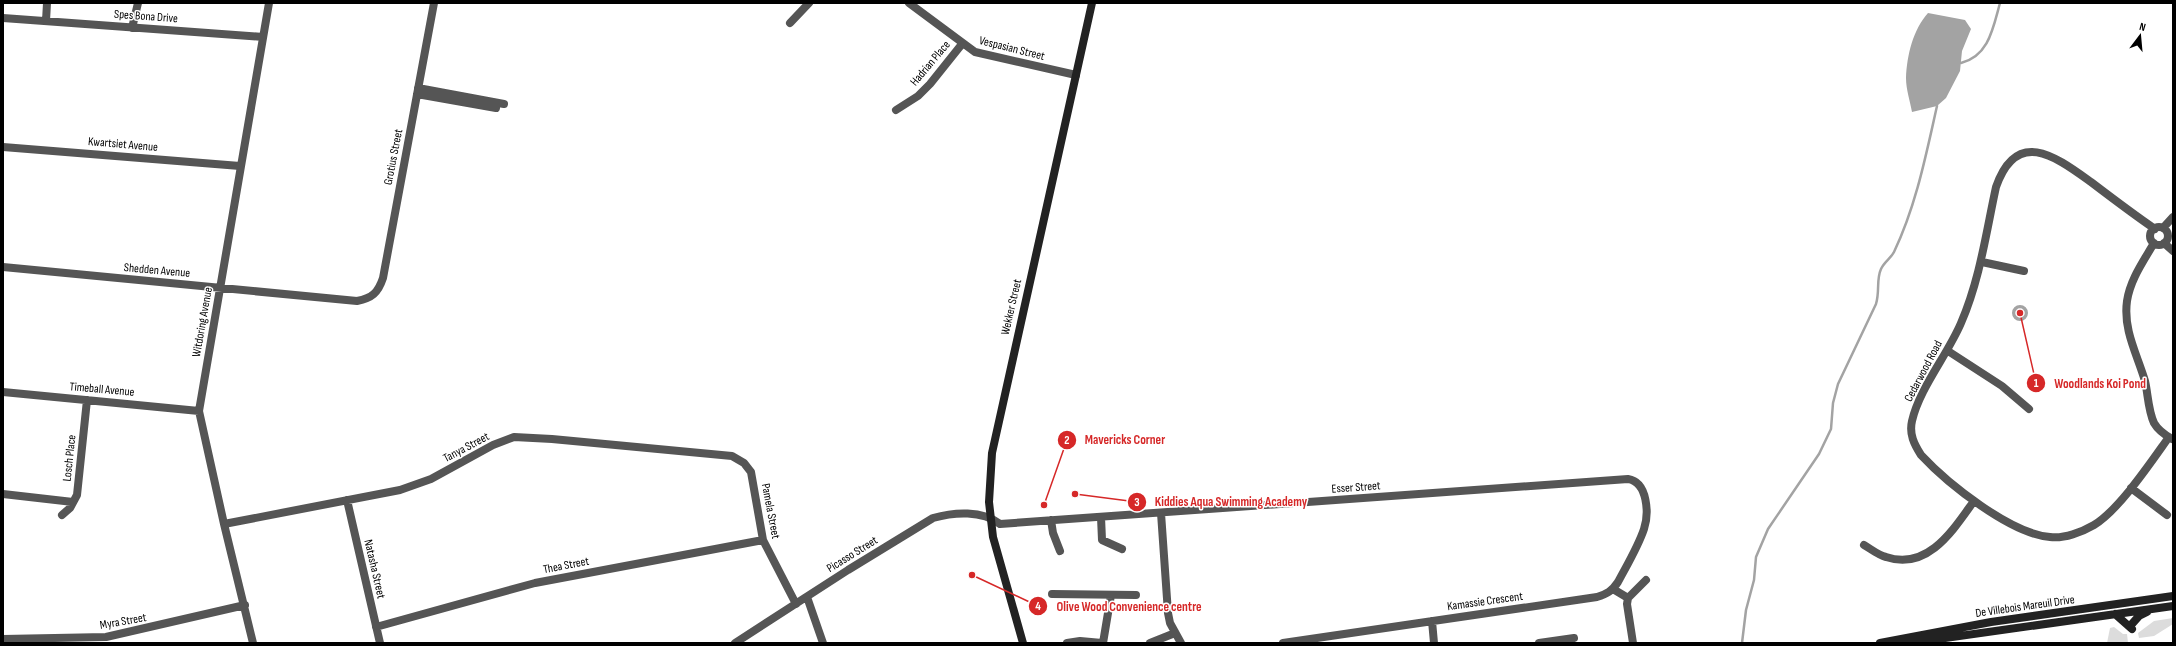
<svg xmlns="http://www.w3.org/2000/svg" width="2176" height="646" font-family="'Sofia Sans Condensed',sans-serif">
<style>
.green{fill:#dcdcdc}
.water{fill:#a3a3a3}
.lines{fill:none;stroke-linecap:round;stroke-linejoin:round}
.stream{stroke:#a3a3a3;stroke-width:2.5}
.street{stroke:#555;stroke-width:8}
.secondary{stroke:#222;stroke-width:8}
.labels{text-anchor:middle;stroke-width:3;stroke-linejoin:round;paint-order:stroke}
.street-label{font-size:12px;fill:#000;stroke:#fff}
.leader{fill:none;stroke:#d62828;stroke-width:1.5}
.callout-dot{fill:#d62828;stroke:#fff;stroke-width:1.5}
.mark-label{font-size:12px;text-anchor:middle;font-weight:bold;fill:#fff}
.callout-label{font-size:13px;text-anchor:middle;font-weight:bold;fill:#d62828;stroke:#fff;stroke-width:3;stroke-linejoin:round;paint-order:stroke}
</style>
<rect width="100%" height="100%" fill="#fff"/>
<path class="green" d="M2173,618V624L2154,636L2139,638L2138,633L2154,621Z
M2114,627L2123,634H2127L2128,643H2107L2110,628Z"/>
<path class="water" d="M1928,13L1965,20L1971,29L1962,51L1960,71L1946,98L1937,106L1912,112C1910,101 1906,89 1906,78C1907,55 1913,30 1928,13Z
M2012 313a8 8 0 1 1 16 0a8 8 0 1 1-16 0Z"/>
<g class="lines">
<path class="stream" d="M1961,63C1989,56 1993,28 2000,3
M1742,643L1746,610L1754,580L1756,557L1768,529L1819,454L1831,429L1833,403L1838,384L1876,304C1880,291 1876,280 1881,269C1884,262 1891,258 1894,252C1916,206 1926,155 1937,106"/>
<path class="street" d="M909,3L975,52L1076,75
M3,18L263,37
M46,21L47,3
M790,23L809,3
M132,28L138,3
M418,88L504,104
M417,94L496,108
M896,110L918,96L930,84L962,44
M3,147L240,166
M2150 236a9 9 0 1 1 18 0a9 9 0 1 1-18 0Z
M2163,228L2173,217
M2155,229C2133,214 2112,198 2091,182C2056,157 2017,127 1996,187C1986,233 1980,279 1961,323C1948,354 1919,389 1912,421C1909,434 1914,444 1921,455C1948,484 2011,534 2050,537C2064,539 2082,532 2094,525C2119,510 2151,462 2169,437
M2154,243C2143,262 2130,280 2127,301C2123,330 2137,354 2145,381C2148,394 2148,410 2154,423C2158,430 2165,435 2172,439
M2164,243L2173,251
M1982,262L2024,271
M3,267L357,301C372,298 378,293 383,278L434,3
M1948,351L2002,386L2029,409
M3,392L199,411
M2131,488L2167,515
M3,494L73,502
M347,500L380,643
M1161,513L1168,613L1170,623L1181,643
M62,515L70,508L77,495L87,400
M1101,517L1102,540L1122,549
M1051,520L1053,533L1060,551
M224,524L400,490L431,479L493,445L514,437L552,439L732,456L744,463L751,472L763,540L796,604
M1864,545C1871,549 1878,555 1886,557C1928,571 1953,530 1974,501
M1613,589L1628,598
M1052,594L1136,595
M807,597L823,643
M1432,621L1434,643
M376,627L535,583L763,540
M3,639L106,637L245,605
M253,643L224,524L199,411L269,3
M735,643L848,570L933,518C954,512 982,510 1000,524L1628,479C1648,482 1649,514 1644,529C1638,547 1627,565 1618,582C1612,591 1607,594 1597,597L1283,643
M1067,643L1080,641L1102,643
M1103,643L1111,595
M1150,643L1175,633
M1539,643L1574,638
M1633,643L1627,604L1628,598L1646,580"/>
<path class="secondary" d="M2115,614L2132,629
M2131,625L2139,616L2147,612
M1023,643L993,537L989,502L992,453L1092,3
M1880,643L1991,622L2173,596
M1910,643L2173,606"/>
</g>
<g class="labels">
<g class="street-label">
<text transform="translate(146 16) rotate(4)" y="4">Spes Bona Drive</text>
<text transform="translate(1012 48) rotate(14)" y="4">Vespasian Street</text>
<text transform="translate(930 63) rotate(-50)" y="4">Hadrian Place</text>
<text transform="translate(123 144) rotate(5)" y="4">Kwartsiet Avenue</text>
<text transform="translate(393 157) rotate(-79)" y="4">Grotius Street</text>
<text transform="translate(157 270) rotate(5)" y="4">Shedden Avenue</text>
<text transform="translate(1011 307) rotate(-77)" y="4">Wekker Street</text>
<text transform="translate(202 322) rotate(-80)" y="4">Witdoring Avenue</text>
<text transform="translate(1923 371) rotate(-62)" y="4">Cedarwood Road</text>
<text transform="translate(102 389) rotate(5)" y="4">Timeball Avenue</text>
<text transform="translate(466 447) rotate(-28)" y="4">Tanya Street</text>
<text transform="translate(69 458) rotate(-84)" y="4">Losch Place</text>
<text transform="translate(1356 487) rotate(-4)" y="4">Esser Street</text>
<text transform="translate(771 511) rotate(79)" y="4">Pamela Street</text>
<text transform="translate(852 554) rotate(-32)" y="4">Picasso Street</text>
<text transform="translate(566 565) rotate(-11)" y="4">Thea Street</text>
<text transform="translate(375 569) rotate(77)" y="4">Natasha Street</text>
<text transform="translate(1485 601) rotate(-8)" y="4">Kamassie Crescent</text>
<text transform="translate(2025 606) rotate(-8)" y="4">De Villebois Mareuil Drive</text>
<text transform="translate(123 621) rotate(-10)" y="4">Myra Street</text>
</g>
</g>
<path class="leader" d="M2020 313L2036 383M1044 505L1067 440M1075 494L1137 502M972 575L1038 606"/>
<g class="callout-dot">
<circle cx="2020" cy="313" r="4"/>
<circle cx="1044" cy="505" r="4"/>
<circle cx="1075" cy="494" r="4"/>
<circle cx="972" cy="575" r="4"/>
<circle cx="2036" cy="383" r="10"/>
<circle cx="1067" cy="440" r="10"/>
<circle cx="1137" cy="502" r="10"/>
<circle cx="1038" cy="606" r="10"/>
</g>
<g class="mark-label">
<text x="2036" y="387">1</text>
<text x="1067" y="444">2</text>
<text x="1137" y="506">3</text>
<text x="1038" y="610">4</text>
</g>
<g class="callout-label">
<text x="2100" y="388">Woodlands Koi Pond</text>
<text x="1125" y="444">Mavericks Corner</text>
<text x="1231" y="506">Kiddies Aqua Swimming Academy</text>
<text x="1129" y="611">Olive Wood Convenience centre</text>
</g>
<rect width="2176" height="646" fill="none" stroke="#000000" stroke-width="8"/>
<g transform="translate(2140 36) rotate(16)" stroke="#ffffff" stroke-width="3" paint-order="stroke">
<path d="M0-3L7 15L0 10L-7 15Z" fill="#000000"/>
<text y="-6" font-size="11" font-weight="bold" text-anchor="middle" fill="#000000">N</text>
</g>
</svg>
